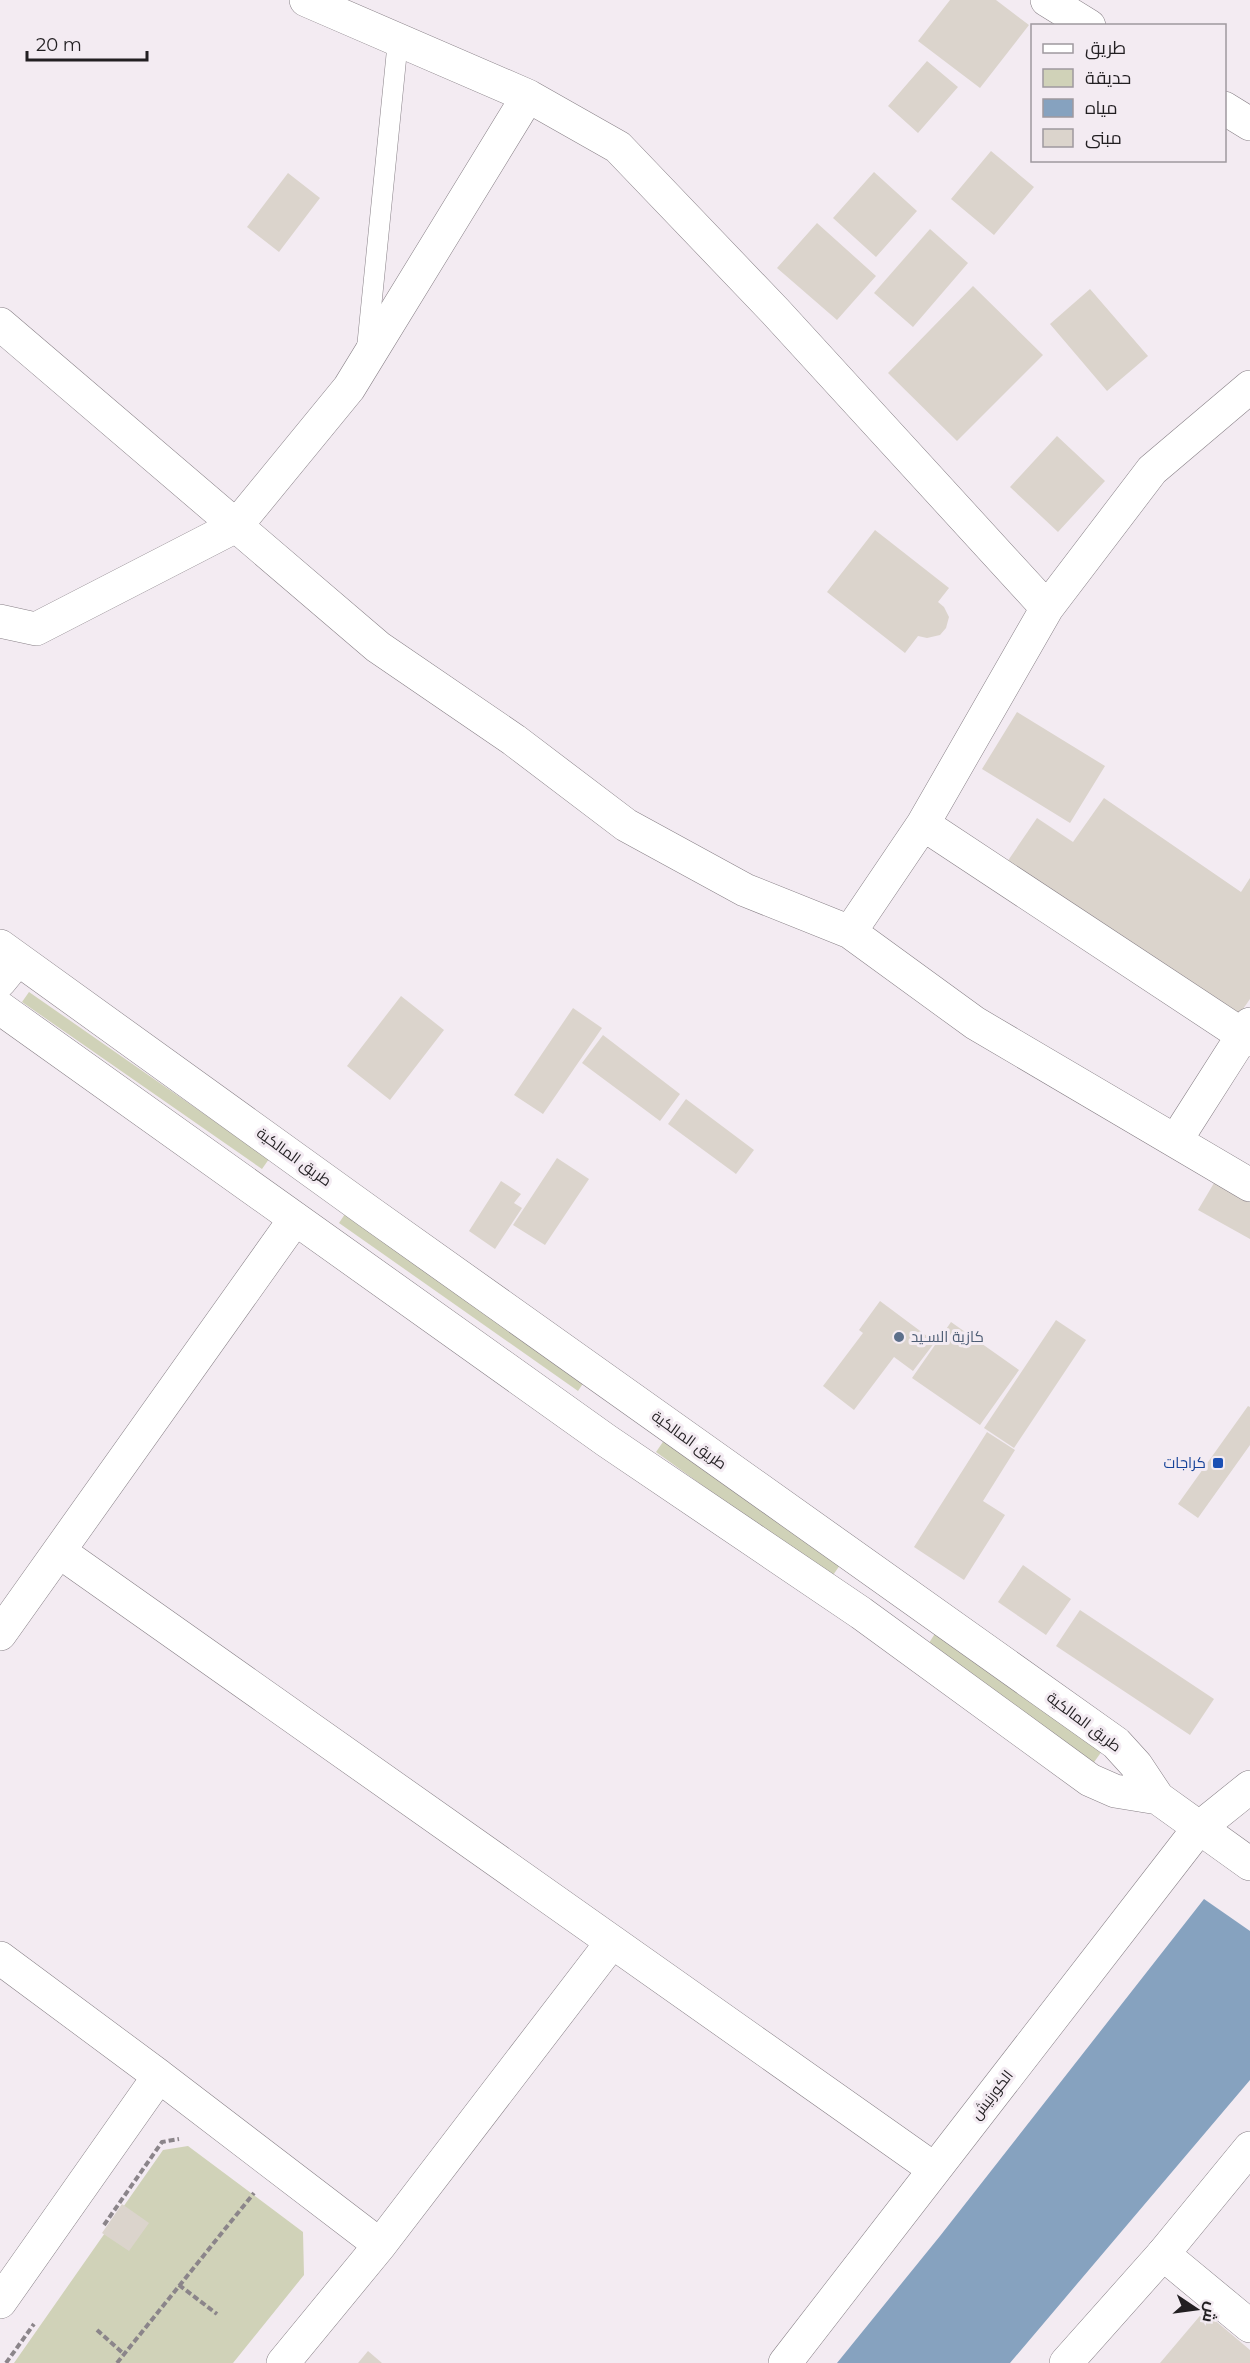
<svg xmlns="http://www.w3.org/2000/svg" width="1250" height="2363" font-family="Montserrat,Cairo,sans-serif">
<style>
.green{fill:#d0d2b8}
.water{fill:#86a2bf}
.building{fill:#dbd4cc}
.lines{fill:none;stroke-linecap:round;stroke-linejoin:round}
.lane-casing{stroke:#888087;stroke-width:21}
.street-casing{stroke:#888087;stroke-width:34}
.secondary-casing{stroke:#888087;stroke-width:34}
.path{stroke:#8b858a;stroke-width:4;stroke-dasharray:6 3;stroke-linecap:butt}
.lane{stroke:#fff;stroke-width:20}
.street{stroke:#fff;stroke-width:33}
.secondary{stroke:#fff;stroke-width:33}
.service-dot{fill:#5c6f8a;stroke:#f3ebf2;stroke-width:2}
.transit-dot{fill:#1a4fb4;stroke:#f3ebf2;stroke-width:2}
.labels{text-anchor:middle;stroke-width:6;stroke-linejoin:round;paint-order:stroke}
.street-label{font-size:15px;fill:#221f22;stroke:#f3ebf2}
.service-label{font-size:15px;fill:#4e5e75;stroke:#f3ebf2;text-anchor:start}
.transit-label{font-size:15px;fill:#164399;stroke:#f3ebf2;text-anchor:end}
</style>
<rect width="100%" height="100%" fill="#f3ebf2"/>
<path class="green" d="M29,992L269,1159L262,1169L22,1002Z
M345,1214L584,1382L578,1391L339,1223Z
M665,1439L840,1565L831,1578L656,1452Z
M936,1632L1102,1751L1092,1765L927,1646Z
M188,2146L303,2232L304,2275L233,2363H14L163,2150Z"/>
<path class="water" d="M1204,1899L1250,1931V2080L1010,2363H837L940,2236Z"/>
<path class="building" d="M950,0H996L1029,25L980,88L918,41Z
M927,61L958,87L918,133L888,106Z
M991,151L1034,187L994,235L951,199Z
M874,172L917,211L876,257L833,218Z
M288,173L320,198L279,252L247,227Z
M817,223L876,276L837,320L777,268Z
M930,229L968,263L913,327L874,293Z
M973,286L1043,355L957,441L888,373Z
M1090,289L1148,356L1107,391L1050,324Z
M1057,436L1105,481L1058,532L1010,487Z
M875,530L949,588L938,602L944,607L949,617L946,628L940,635L927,638L918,636L905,653L827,592Z
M1017,712L1105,766L1070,823L982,769Z
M1104,798L1241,892L1250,878V999L1234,1022L1005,865L1037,818L1073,842Z
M401,996L444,1030L390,1100L347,1066Z
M573,1008L602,1028L543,1114L514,1095Z
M603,1035L680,1094L660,1121L582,1063Z
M686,1099L754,1150L736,1174L668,1124Z
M557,1158L589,1179L545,1245L513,1225Z
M1217,1178L1250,1197V1239L1198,1210Z
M501,1181L521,1194L514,1203L522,1208L495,1249L469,1231Z
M880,1301L935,1342L913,1371L894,1357L854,1410L823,1386L863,1333L859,1330Z
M1056,1320L1086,1340L1014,1448L984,1428Z
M951,1322L1019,1370L980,1425L912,1378Z
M1248,1406L1250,1407V1445L1198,1518L1178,1504Z
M987,1432L1015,1450L983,1501L1005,1515L964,1580L914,1547Z
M1023,1565L1071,1599L1046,1635L998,1602Z
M1080,1610L1214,1699L1190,1735L1056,1646Z
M122,2204L149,2223L129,2251L102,2233Z
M1204,2311L1250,2350V2363H1160Z
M368,2351L382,2363H358Z"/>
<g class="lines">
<defs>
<path id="lane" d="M367,348L398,40"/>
<path id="street" d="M306,0L528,96
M1047,0L1089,26
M1224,108L1250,124
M0,324L378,647L514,740L626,825L745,890L850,932L975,1023L1250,1185
M0,621L36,629L236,526L349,388L528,96L618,147L775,311L1047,608
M923,824L1250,1040
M850,932L923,824L1047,608L1152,470L1250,387
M1176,1140L1250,1024
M60,1552L934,2169
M0,1634L295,1219
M1199,1828L1250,1787
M0,1958L159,2076L0,2302
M159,2076L380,2245L612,1942
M1163,2254L1250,2326
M283,2363L380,2245"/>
<path id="secondary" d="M0,946L369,1212L1116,1743L1136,1765L1158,1798L1250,1864
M0,981L18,959
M0,1008L607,1441L861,1613L1090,1780L1115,1791L1158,1798
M785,2363L1199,1828
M1066,2363L1163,2254L1250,2148"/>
</defs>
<use href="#lane" class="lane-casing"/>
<use href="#street" class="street-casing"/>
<use href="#secondary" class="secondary-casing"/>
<path class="path" d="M104,2225L162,2142L179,2139
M179,2285L217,2314
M97,2330L124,2354
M6,2363L34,2324
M117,2363L254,2193"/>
<use href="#lane" class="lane"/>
<use href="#street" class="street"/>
<use href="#secondary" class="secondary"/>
</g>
<circle class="service-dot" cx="899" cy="1337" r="6"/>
<rect class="transit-dot" x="1212" y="1457" width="12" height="12" rx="3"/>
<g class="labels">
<g class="street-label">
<text transform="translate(294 1157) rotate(36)" y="5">طريق المالكية</text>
<text transform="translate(689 1440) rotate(36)" y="5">طريق المالكية</text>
<text transform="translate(1084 1722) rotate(37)" y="5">طريق المالكية</text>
<text transform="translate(992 2095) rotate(-52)" y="5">الكورنيش</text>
</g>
<g class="service-label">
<text x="911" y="1342">كازية السـيد</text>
</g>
<g class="transit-label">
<text x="1206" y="1468">كراجات</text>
</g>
</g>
<rect x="1031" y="24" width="195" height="138" fill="#f3ebf2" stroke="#9f999f" stroke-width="1.5"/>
<rect x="1043" y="44" width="30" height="9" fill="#ffffff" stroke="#9f999f" stroke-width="1.5"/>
<text x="1085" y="54" font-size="18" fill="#221f22">طريق</text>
<rect x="1043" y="69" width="30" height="18" fill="#d0d2b8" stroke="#9f999f" stroke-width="1.5"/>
<text x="1085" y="84" font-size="18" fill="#221f22">حديقة</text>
<rect x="1043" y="99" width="30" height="18" fill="#86a2bf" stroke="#9f999f" stroke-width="1.5"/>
<text x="1085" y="114" font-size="18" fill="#221f22">مياه</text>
<rect x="1043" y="129" width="30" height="18" fill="#dbd4cc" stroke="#9f999f" stroke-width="1.5"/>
<text x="1085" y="144" font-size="18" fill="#221f22">مبنى</text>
<g transform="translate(1196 2309) rotate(103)" stroke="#f3ebf2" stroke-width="4.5" paint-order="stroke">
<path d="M0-4.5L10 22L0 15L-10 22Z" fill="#221f22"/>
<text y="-9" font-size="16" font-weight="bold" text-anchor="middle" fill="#221f22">ش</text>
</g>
<path d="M27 51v9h120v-9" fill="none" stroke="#221f22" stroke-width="3"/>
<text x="36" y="51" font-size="18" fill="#221f22" stroke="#f3ebf2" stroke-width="4.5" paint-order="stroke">20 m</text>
</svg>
